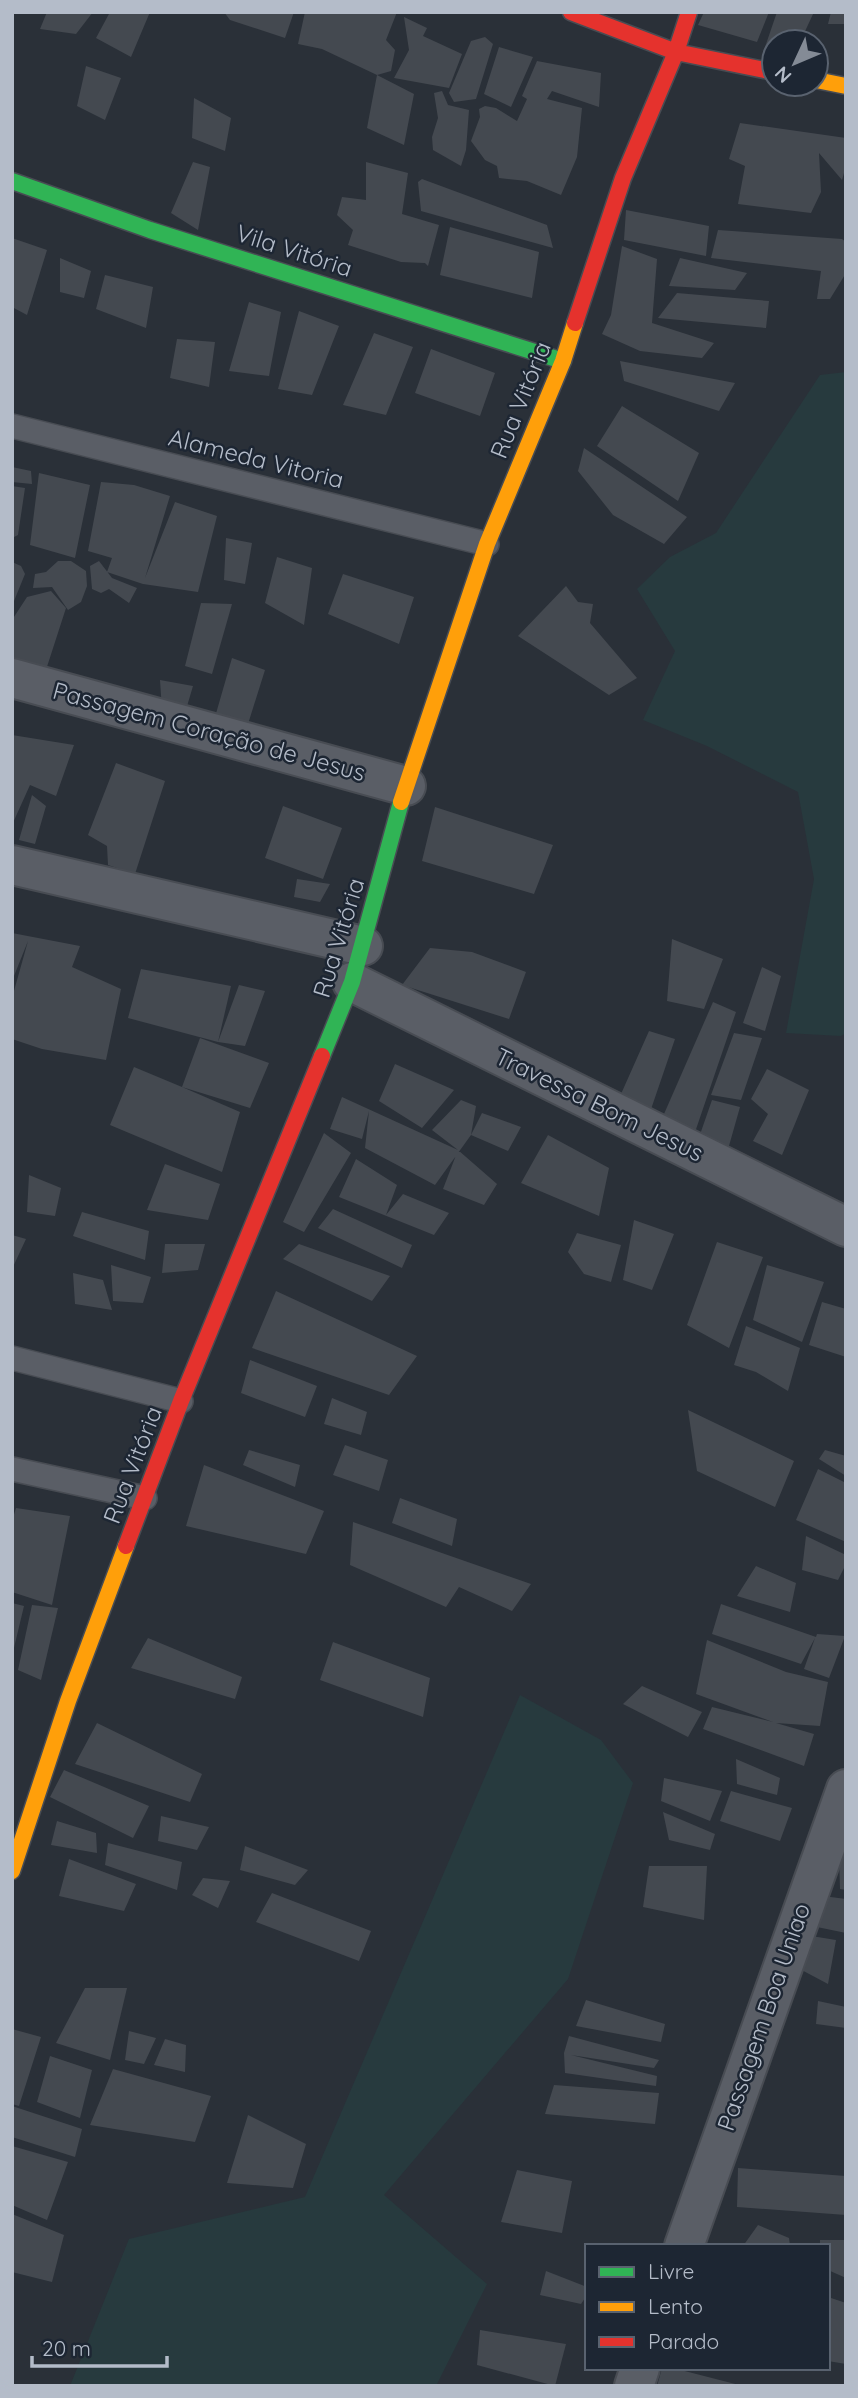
<svg xmlns="http://www.w3.org/2000/svg" width="858" height="2398" font-family="Quicksand,sans-serif">
<style>
.green{fill:#273a3e}
.building{fill:#444950}
.lines{fill:none;stroke-linecap:round;stroke-linejoin:round}
.lane-casing{stroke:#484c53;stroke-width:26}
.street-casing{stroke:#484c53;stroke-width:42}
.fast-casing{stroke:#484c53;stroke-width:19}
.slow-casing{stroke:#484c53;stroke-width:19}
.jam-casing{stroke:#484c53;stroke-width:19}
.lane{stroke:#5a5e66;stroke-width:23}
.street{stroke:#5a5e66;stroke-width:38}
.fast{stroke:#30b455;stroke-width:16}
.slow{stroke:#ff9f0a;stroke-width:16}
.jam{stroke:#e5322d;stroke-width:16}
.labels{text-anchor:middle;stroke-width:5;stroke-linejoin:round;paint-order:stroke}
.street-label{font-size:24px;fill:#b4bcc9;stroke:#1d2633}
</style>
<rect width="100%" height="100%" fill="#2a3038"/>
<path class="green" d="M846,372V1033L841,1036L786,1033L814,879L798,792L707,746L643,720L675,651L637,589L670,557L716,533L820,375Z
M520,1695L601,1740L633,1783L568,1979L384,2195L487,2284L436,2386H70L129,2239L305,2197Z"/>
<path class="building" d="M47,12H93L76,34L40,29Z
M110,12H150L131,57L96,38Z
M224,12H294L285,38L230,20Z
M305,12H397L386,40L395,50L391,71L377,75L322,49L298,44Z
M704,12H769L757,42L698,25Z
M777,12H814L800,42H774V51L764,50Z
M831,12H846V24H828Z
M404,17L427,28L423,36L462,54L449,88L394,78L409,50Z
M485,37L493,44L476,99L454,102L449,93L471,41Z
M499,47L533,57L511,107L484,94Z
M537,61L601,73L599,107L552,91L547,99L582,108L577,157L561,195L527,181L499,178L497,166L485,160L471,141L480,117L479,109L485,106L496,108L517,121L527,99L522,96Z
M86,66L121,78L105,120L77,106Z
M377,75L414,94L404,145L367,128Z
M442,91L448,105L469,110L466,150L461,166L433,150L432,137L438,118L434,93Z
M194,98L231,118L225,151L192,138Z
M740,123L846,138V166L842,180L819,153L821,192L811,213L738,204L745,166L729,159Z
M193,162L210,167L198,230L171,213Z
M366,162L408,173L402,214L439,225L428,266L425,263L401,262L348,245L353,230L337,215L342,197L366,200Z
M422,179L547,225L553,248L421,211L418,182Z
M626,210L709,226L706,256L624,240Z
M450,227L539,252L532,298L440,275Z
M718,230L842,239L846,242V273L830,299H817L821,271L711,258Z
M12,238L47,250L27,315L12,307Z
M622,246L657,259L652,323L714,343L702,358L640,351L602,334L611,315Z
M60,258L91,271L84,298L60,292Z
M680,258L747,273L735,290L669,286Z
M105,275L153,287L146,328L96,309Z
M677,293L769,301L766,328L658,318Z
M249,302L281,312L269,376L229,371Z
M299,311L339,326L312,395L278,389Z
M374,333L413,347L386,415L343,405Z
M177,339L215,342L209,387L170,378Z
M431,349L495,373L480,416L415,393Z
M620,361L735,383L719,411L624,381Z
M622,406L699,453L678,501L597,446Z
M584,448L687,517L664,544L613,515L578,471Z
M12,467L31,471L32,484L12,482Z
M39,473L90,485L75,558L30,545Z
M101,482L134,485L170,496L145,578L175,502L217,516L198,592L143,584L107,572L112,558L88,551Z
M12,486L25,488L18,535L12,538Z
M226,538L252,543L245,584L224,580Z
M277,557L312,568L304,625L265,603Z
M58,561H71L86,571L87,586L81,602L68,610L52,587L33,588L35,574L46,572Z
M99,561L112,578L137,588L129,603L109,589L101,593L92,589L90,566Z
M12,562L21,566L25,574L12,606Z
M343,574L414,597L399,644L328,614Z
M566,586L578,602L593,604L590,623L637,678L609,695L518,636Z
M51,591L66,608L44,676L12,665V620L27,597Z
M201,603L232,604L212,674L185,666Z
M232,658L265,670L248,724L215,717Z
M160,680L193,686L185,713L162,710Z
M12,735L74,745L56,796L30,785L12,825Z
M116,763L165,781L135,874L108,865L107,846L88,835Z
M32,795L46,806L35,844L19,840Z
M283,806L342,828L323,879L265,858Z
M435,807L553,845L534,894L422,861Z
M297,879L330,884L320,902L294,897Z
M12,933L80,946L72,967L121,989L106,1060L42,1049L12,1039V998L28,941L12,981Z
M672,939L723,959L704,1009L667,1001Z
M430,948L472,952L526,972L509,1019L402,985Z
M762,967L781,976L765,1031L743,1023Z
M141,969L231,986L218,1042L128,1018Z
M239,985L265,991L245,1046L218,1042Z
M713,1002L736,1012L692,1141L657,1130Z
M649,1031L675,1039L648,1118L617,1103Z
M734,1033L762,1038L741,1100L711,1095Z
M200,1038L269,1063L250,1108L182,1087L240,1112L222,1172L110,1125L134,1067L182,1087Z
M395,1064L454,1090L422,1128L379,1101Z
M767,1069L809,1090L782,1155L753,1141L768,1114L751,1099Z
M342,1097L458,1150L432,1130L461,1100L476,1106L471,1135L435,1185L365,1148L369,1111L362,1139L330,1129Z
M712,1100L740,1107L725,1160L696,1146Z
M482,1113L521,1127L508,1151L471,1135Z
M324,1133L351,1153L304,1232L283,1222Z
M548,1135L609,1168L599,1216L521,1183Z
M458,1150L497,1184L484,1205L443,1189Z
M356,1159L397,1185L386,1215L403,1194L449,1213L434,1235L339,1197Z
M165,1164L220,1184L208,1220L147,1210Z
M29,1175L61,1188L55,1216L27,1212Z
M333,1209L412,1245L402,1268L318,1228Z
M82,1212L149,1231L145,1260L73,1236Z
M634,1220L674,1234L652,1290L623,1280Z
M577,1233L621,1245L611,1282L584,1274L568,1252Z
M12,1235L26,1239L12,1269Z
M717,1242L763,1257L729,1348L687,1325Z
M165,1244H205L198,1270L162,1273Z
M299,1244L390,1276L372,1301L283,1259Z
M111,1265L151,1277L143,1303L113,1301Z
M767,1265L824,1282L802,1342L753,1320Z
M73,1273L103,1280L112,1310L75,1304Z
M276,1291L417,1356L389,1395L252,1348Z
M822,1302L846,1309V1357L809,1345Z
M746,1326L800,1348L788,1391L756,1372L734,1365Z
M250,1360L317,1386L305,1417L241,1393Z
M332,1398L367,1412L361,1435L324,1424Z
M688,1410L794,1461L775,1507L697,1471Z
M345,1445L388,1460L379,1491L333,1475Z
M249,1450L300,1465L295,1487L243,1465Z
M825,1450L846,1456V1476L819,1459Z
M204,1465L324,1511L306,1554L186,1526Z
M818,1469L846,1483V1542L796,1520Z
M400,1498L457,1519L452,1546L392,1523Z
M16,1508L70,1516L52,1605L12,1592V1521Z
M353,1522L531,1584L512,1611L459,1587L446,1607L350,1565Z
M806,1536L846,1555V1564L838,1580L802,1570Z
M756,1566L796,1583L790,1612L737,1596Z
M12,1603L24,1606L13,1652H12Z
M721,1604L816,1637L817,1634L845,1636L829,1678L804,1669L815,1638L801,1664L712,1634Z
M32,1605L58,1608L41,1680L18,1670Z
M148,1638L242,1677L235,1699L131,1668Z
M707,1640L786,1672L828,1682L820,1726L776,1723L814,1734L804,1766L703,1729L712,1707L773,1722L696,1694Z
M333,1642L430,1678L423,1717L320,1680Z
M642,1686L702,1712L688,1737L623,1704Z
M97,1723L202,1774L190,1802L75,1764Z
M736,1759L780,1778L777,1795L737,1784Z
M64,1770L149,1806L133,1838L50,1797Z
M664,1778L722,1791L710,1821L661,1801Z
M731,1791L792,1808L780,1841L720,1821Z
M663,1812L715,1834L710,1850L669,1840Z
M161,1816L209,1827L197,1850L158,1841Z
M57,1821L96,1833L97,1853L51,1845Z
M108,1843L182,1862L177,1890L105,1865Z
M245,1846L308,1870L295,1885L240,1870Z
M839,1857L846,1858V1890L840,1889Z
M69,1859L136,1884L124,1911L59,1896Z
M649,1866H707L704,1920L643,1907Z
M203,1878L230,1881L218,1908L192,1895Z
M272,1893L371,1931L359,1961L256,1922Z
M823,1896L846,1899V1933L817,1927Z
M793,1933L836,1940L828,1984L796,1967Z
M85,1988H127L110,2060L56,2043Z
M586,2000L665,2024L661,2042L576,2026Z
M818,2001L846,2007V2028L816,2024Z
M12,2029L41,2037L19,2106L12,2104Z
M129,2031L156,2038L144,2064L125,2060Z
M569,2036L659,2060L654,2068L571,2055L657,2076L656,2086L565,2073L564,2053Z
M165,2039L186,2045L185,2072L154,2065Z
M50,2056L92,2070L80,2118L37,2102Z
M113,2069L211,2096L195,2142L90,2125Z
M554,2085L659,2093L655,2124L545,2114Z
M12,2106L82,2129L75,2157L12,2137Z
M248,2115L306,2144L293,2188L227,2183Z
M12,2146L68,2162L47,2220L12,2205Z
M738,2168L846,2176V2215L737,2207Z
M517,2170L572,2181L562,2233L501,2222Z
M12,2214L64,2235L52,2282L12,2272Z
M758,2225L789,2238L790,2246H743Z
M820,2240H846V2278L828,2270V2246H820Z
M546,2271L587,2287V2295L581,2304L540,2295Z
M828,2297L846,2303V2364L828,2361Z
M480,2330L566,2344L555,2386L477,2365Z
M662,2368H673L743,2386H657Z"/>
<g class="lines">
<defs>
<path id="lane" d="M12,426L487,544
M12,1358L181,1401
M12,1469L145,1498"/>
<path id="street" d="M12,678L406,786
M12,865L363,946
M352,982L846,1227
M684,2246L846,1789
M634,2386L640,2368"/>
<path id="fast" d="M12,181L150,230L563,361
M322,1056L352,982L401,802"/>
<path id="slow" d="M816,80L846,86
M401,802L487,544L563,361L575,323
M12,1871L68,1701L126,1546"/>
<path id="jam" d="M571,12L676,52L774,72
M575,323L623,178L676,52L689,12
M126,1546L181,1401L322,1056"/>
</defs>
<use href="#lane" class="lane-casing"/>
<use href="#street" class="street-casing"/>
<use href="#fast" class="fast-casing"/>
<use href="#slow" class="slow-casing"/>
<use href="#jam" class="jam-casing"/>
<use href="#lane" class="lane"/>
<use href="#street" class="street"/>
<use href="#fast" class="fast"/>
<use href="#slow" class="slow"/>
<use href="#jam" class="jam"/>
</g>
<g class="labels">
<g class="street-label">
<text transform="translate(294 251) rotate(18)" y="8">Vila Vitória</text>
<text transform="translate(521 400) rotate(-68)" y="8">Rua Vitória</text>
<text transform="translate(256 459) rotate(14)" y="8">Alameda Vitoria</text>
<text transform="translate(209 732) rotate(15)" y="8">Passagem Coração de Jesus</text>
<text transform="translate(339 938) rotate(-73)" y="8">Rua Vitória</text>
<text transform="translate(599 1105) rotate(26)" y="8">Travessa Bom Jesus</text>
<text transform="translate(133 1465) rotate(-69)" y="8">Rua Vitória</text>
<text transform="translate(764 2017) rotate(-71)" y="8">Passagem Boa Uniao</text>
</g>
</g>
<rect width="858" height="2398" fill="none" stroke="#b4bcc9" stroke-width="28"/>
<rect x="585" y="2244" width="245" height="126" fill="#1d2633" stroke="#59626f" stroke-width="2"/>
<rect x="599" y="2267" width="35" height="10" fill="#30b455" stroke="#59626f" stroke-width="2"/>
<text x="648" y="2279" font-size="21" fill="#b4bcc9">Livre</text>
<rect x="599" y="2302" width="35" height="10" fill="#ff9f0a" stroke="#59626f" stroke-width="2"/>
<text x="648" y="2314" font-size="21" fill="#b4bcc9">Lento</text>
<rect x="599" y="2337" width="35" height="10" fill="#e5322d" stroke="#59626f" stroke-width="2"/>
<text x="648" y="2349" font-size="21" fill="#b4bcc9">Parado</text>
<g transform="translate(795 63) rotate(226)"><circle r="33" fill="#1d2633" stroke="#59626f" stroke-width="2"/>
<path d="M0-5L12 26L0 18L-12 26Z" fill="#848b96"/>
<text y="-10" font-size="19" font-weight="bold" text-anchor="middle" fill="#b4bcc9">N</text>
</g>
<path d="M32 2356v10h135v-10" fill="none" stroke="#b4bcc9" stroke-width="3.5"/>
<text x="42" y="2356" font-size="21" fill="#b4bcc9" stroke="#1d2633" stroke-width="5" paint-order="stroke">20 m</text>
</svg>
